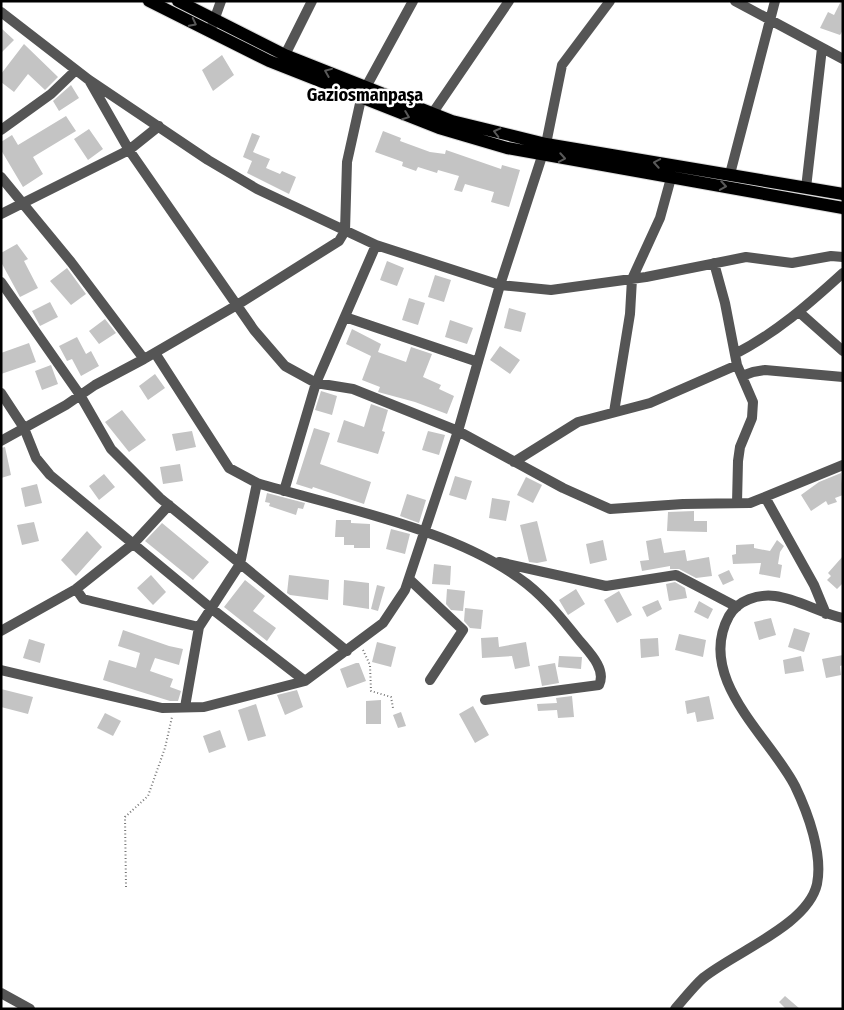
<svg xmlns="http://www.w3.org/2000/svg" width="844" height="1010" font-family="'Fira Sans Condensed',sans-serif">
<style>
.building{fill:#c4c4c4}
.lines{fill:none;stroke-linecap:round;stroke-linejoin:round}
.major-casing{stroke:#dbdbdb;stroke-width:14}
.path{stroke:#777;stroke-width:2;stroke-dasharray:1 2.5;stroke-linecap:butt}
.minor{stroke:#555;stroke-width:10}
.major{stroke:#000;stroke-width:12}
.oneway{stroke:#595959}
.labels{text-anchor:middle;stroke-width:5;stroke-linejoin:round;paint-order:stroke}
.district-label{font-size:18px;font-weight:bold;fill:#000;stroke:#fff}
</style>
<rect width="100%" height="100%" fill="#fff"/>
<path class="building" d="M841,1H843V30L840,35L820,28L828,12L834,15Z
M1,28L14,40L1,53Z
M24,44L58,77L45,90L28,74L14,92L1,82V74Z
M222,55L234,75L213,91L202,70Z
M71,85L79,98L59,111L53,101Z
M66,116L76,131L33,157L43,174L23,187L1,150V142L12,135L18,145Z
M89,129L103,149L88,160L74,139Z
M383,131L401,138L400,141L430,152L445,154L446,150L501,169L502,165L520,170L509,207L491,202L494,192L465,184L462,192L454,190L459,176L438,170L437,173L418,167L416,171L402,166L403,162L375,152Z
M252,133L260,136L253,152L270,159L266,168L280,174L282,171L296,177L289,194L247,173L252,161L243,157Z
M17,244L28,259L24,261L38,288L20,297L1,262V253Z
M387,261L404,268L397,286L380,280Z
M67,268L86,294L71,305L50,281Z
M435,275L451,280L444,302L428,297Z
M409,298L425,303L418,325L402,320Z
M50,302L58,317L40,326L32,311Z
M509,308L526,313L521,332L504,328Z
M105,319L116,333L99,344L89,331Z
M450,320L473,328L467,344L445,337Z
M352,329L381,344L378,352L406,362L411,347L432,354L423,377L441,385L439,389L454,396L447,414L415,402L378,392L380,387L362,380L371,356L346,344Z
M77,337L86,354L91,351L99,366L81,376L72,359L67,361L59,346Z
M29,343L36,362L1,374V353Z
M500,346L520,360L510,374L490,360Z
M51,365L58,384L42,390L35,371Z
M155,374L165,388L148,400L139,386Z
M321,391L337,396L332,415L315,410Z
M371,404L388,410L382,431L385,432L378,454L337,442L344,420L364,427Z
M122,410L146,440L129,452L105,422Z
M314,428L330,433L320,464L371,482L364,504L313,487L312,489L296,484Z
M192,431L196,447L176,451L172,434Z
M428,431L445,435L439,455L422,450Z
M5,447L11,475L1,478V448Z
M180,464L183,481L163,484L160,467Z
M841,473L843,495L835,498L837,502L828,505L826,501L811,511L801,495L819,482Z
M104,474L115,487L99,500L89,486Z
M455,476L472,481L466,500L449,495Z
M526,477L542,485L533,503L517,495Z
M37,484L42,503L25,507L21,488Z
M267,493L305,503L303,509L298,508L296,515L269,506L270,503L265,502Z
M407,494L426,500L419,523L400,516Z
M492,498L510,501L506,521L489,518Z
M694,511V521H707V532L667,531L668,512Z
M336,520H351V523L370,524V548H354V545H344V537H335Z
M537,521L547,561L537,563L529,562L520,525Z
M34,522L39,541L22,545L17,525Z
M162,523L209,562L193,580L145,541Z
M391,529L410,534L405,554L386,549Z
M87,531L102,547L76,576L61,560Z
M661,538L664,553L685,550L687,561L709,557L712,576L696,578L679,569H670V566L642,571L640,561L649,560L646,541Z
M603,540L607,560L590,564L586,544Z
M777,540L784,546L780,552L778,564L782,565L780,578L759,574L761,563L733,564L732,555L736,554V545L754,544V548L770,551Z
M843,556V583L837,589L827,580L831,576L828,573Z
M434,564L451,566L450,585L432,584Z
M729,570L734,580L723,585L718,575Z
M151,575L166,592L153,605L137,588Z
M289,575L329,580L328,600L290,595L287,593Z
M245,580L265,596L253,611L276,628L267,641L224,607Z
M344,580L369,583V609L343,605Z
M675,582L685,588L687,598L669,601L666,584Z
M377,585L385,587L378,611L371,609Z
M447,589L465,591L463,611L451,610L446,604Z
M576,589L585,604L568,615L559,600Z
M619,591L632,615L617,623L604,600Z
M658,600L662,609L647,617L642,607Z
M699,601L713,609L708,619L694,612Z
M465,608L483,610L481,629L470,628L464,621Z
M771,618L776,635L759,640L754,622Z
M794,628L810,633L804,652L788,647Z
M123,630L169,646L183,649L179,665L155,658L150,671L173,679L170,687L181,691L178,701H170L103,680L109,660L136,668L140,653L118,646Z
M679,634L706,640L703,657L675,650Z
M498,637L499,647L526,642L530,666L515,669L512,656L482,658L481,638Z
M658,638L659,656L641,658L640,639Z
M29,639L45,644L40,663L23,658Z
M377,642L396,647L391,667L372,662Z
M843,655V665L840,666L841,675L826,678L822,659Z
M559,656L582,657L581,669L558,667Z
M801,656L804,671L785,674L783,660Z
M356,663H359L366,681L347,688L340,669Z
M555,663L559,683L542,686L538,666Z
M1,689L33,697L28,714L1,707Z
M297,690L303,707L285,715L277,695Z
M572,696L574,717L558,718L557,710L538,711L537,704L557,703L556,698Z
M709,696L714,719L697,722L695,712L687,714L685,701Z
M381,700V724H366V701Z
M256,704L266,736L248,741L238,710Z
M473,706L489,735L475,743L459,714Z
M401,712L406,726L398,728L393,715Z
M105,713L121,721L113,736L97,728Z
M220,730L226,747L209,753L203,736Z
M785,996L800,1009H786L779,1002Z"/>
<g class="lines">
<defs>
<path id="major" d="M149,1L269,61L439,128L507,148L843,208
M178,1L285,55L452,121L546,144L843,194"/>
</defs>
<use href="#major" class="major-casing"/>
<path class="path" d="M363,650L370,665L371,691L391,697L393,708
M126,887L125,817L148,796L165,748L172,717"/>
<path class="minor" d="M735,1L843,59
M1,12L89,80L208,160L257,189L376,245L500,285L551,290L646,277L746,257L792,263L831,256L843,257
M212,26L221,1
M285,55L312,1
M89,80L129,150L254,330L285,366L316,383L353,389L458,431L563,488L610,509L683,504L750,503L843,465
M366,87L413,1
M432,114L509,1
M1,130L51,94L76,70
M730,174L775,1
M1,177L71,262L144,359
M806,188L822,48
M1,214L129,150L159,126
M714,263L725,303L737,365L753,402L752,418L740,447L738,461L737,503
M1,282L80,395L111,449L160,498L347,651
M799,312L843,351
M345,317L478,362
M735,354C776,333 809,304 843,273
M742,376L753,372L765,370L843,377
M1,393L24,428L36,458L50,475L212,609L305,681
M614,412L630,314L632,279L660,218L671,178
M1,441L66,405L95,385L144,359L237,305L339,241L345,231L347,162L361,99
M514,462L578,422L650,403L737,365
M257,483C341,508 459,530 527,584C547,600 563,620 579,640C588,651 607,669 599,685L485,700
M284,491L316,383L376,245
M765,497L814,585L826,614
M499,562L606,586L676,575L737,607
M409,579L463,630L430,680
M76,589L83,599L199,627L240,564L257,483L229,468L155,353
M1,631L76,589L134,543L169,505
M1,670L162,708L204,707L305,681L383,623L405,590L458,431L500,285L546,144L562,65L610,1
M185,707L199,627
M1,993L30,1009
M675,1009C684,999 693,987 703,978C735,952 808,925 817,884C823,854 808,813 795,786C770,737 695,678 729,616C738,600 758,594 775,596C798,599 820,613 843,618"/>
<use href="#major" class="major"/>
</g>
<defs><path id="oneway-chevron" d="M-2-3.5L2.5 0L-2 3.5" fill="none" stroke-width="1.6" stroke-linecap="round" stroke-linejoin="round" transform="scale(1.25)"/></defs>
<g class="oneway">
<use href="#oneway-chevron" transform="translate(193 23) rotate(27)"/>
<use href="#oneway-chevron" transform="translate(328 72) rotate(-158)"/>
<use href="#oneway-chevron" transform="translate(406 116) rotate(21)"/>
<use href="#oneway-chevron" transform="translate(497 132) rotate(-166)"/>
<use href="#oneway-chevron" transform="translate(562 158) rotate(10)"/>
<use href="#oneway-chevron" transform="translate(657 163) rotate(-170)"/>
<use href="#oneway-chevron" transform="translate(723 186) rotate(9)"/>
</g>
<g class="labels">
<g class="district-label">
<text x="365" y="101">Gaziosmanpaşa</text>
</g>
</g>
<rect width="844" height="1010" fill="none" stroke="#000000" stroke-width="5"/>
</svg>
